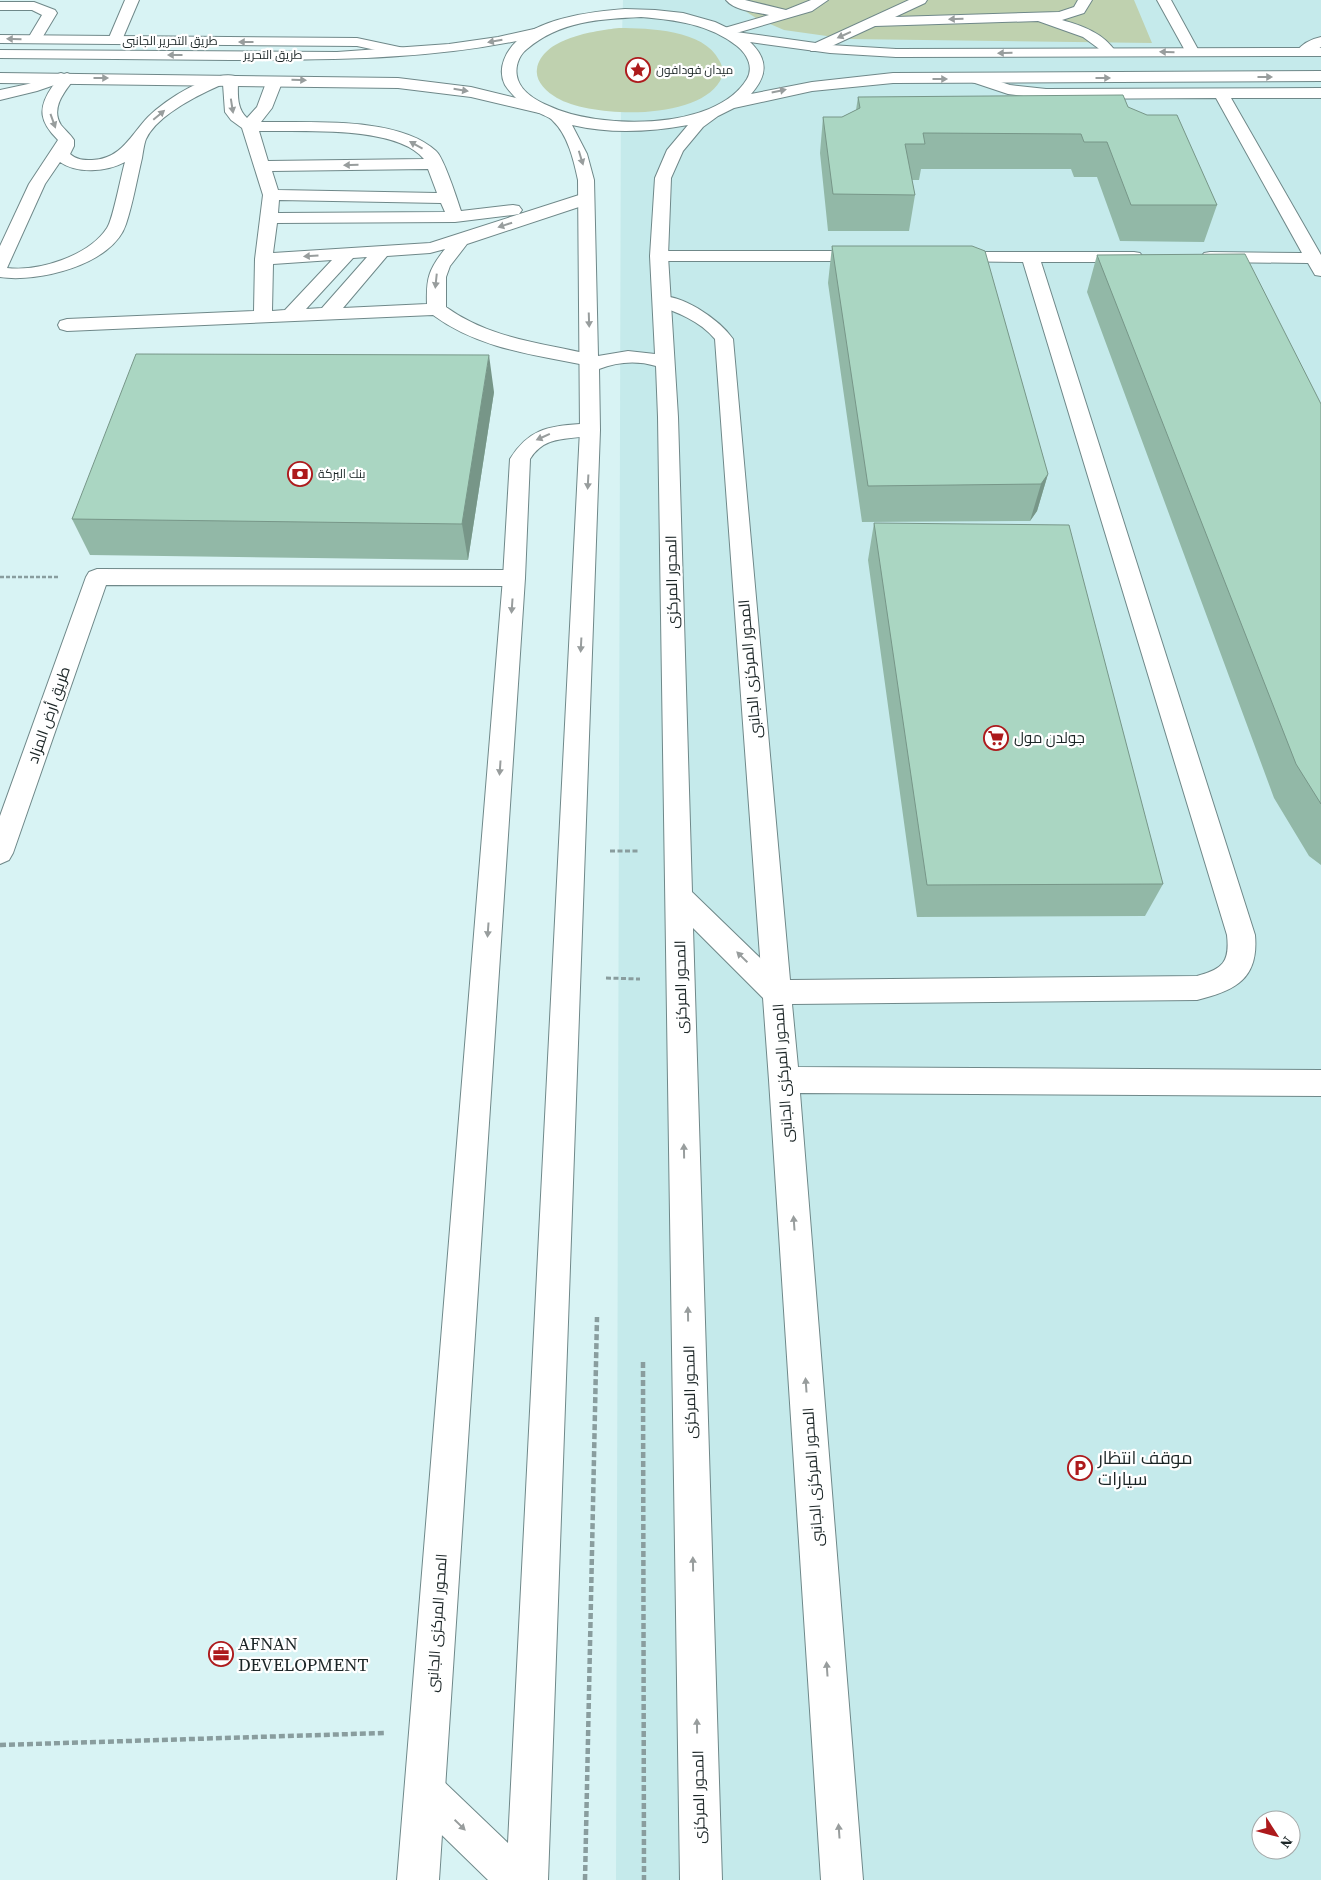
<svg xmlns="http://www.w3.org/2000/svg" width="1321" height="1880" font-family="'Source Serif 4',Cairo,serif">
<style>
.built{fill:#c5eaeb;fill-rule:evenodd}
.green{fill:#bfd1af}
.lines{fill:none;stroke-linecap:round;stroke-linejoin:round}
.service-casing{stroke:#6f8889;stroke-width:2}
.minor-casing{stroke:#6f8889;stroke-width:2}
.tertiary-casing{stroke:#6f8889;stroke-width:2}
.secondary-casing{stroke:#6f8889;stroke-width:2}
.path-far2{stroke:#899d9e;stroke-width:2.5;stroke-dasharray:4 2;stroke-linecap:butt}
.path-far1{stroke:#899d9e;stroke-width:3;stroke-dasharray:5 2.5;stroke-linecap:butt}
.path{stroke:#899d9e;stroke-width:4.5;stroke-dasharray:6 3;stroke-linecap:butt}
.service{fill:#fff;fill-rule:evenodd}
.minor{fill:#fff;fill-rule:evenodd}
.tertiary{fill:#fff;fill-rule:evenodd}
.secondary{fill:#fff;fill-rule:evenodd}
.wall{fill:#92b8a7}
.shaded-wall{fill:#779688}
.building{fill:#aad6c2;stroke:#779688}
.oneway{fill:#989d9d}
.labels{text-anchor:middle;stroke-width:4.5;stroke-linejoin:round;paint-order:stroke}
.far-street-label{font-size:12px;fill:#1b2526;stroke:#fff}
.far-poi-label{font-size:12px;fill:#1b2526;stroke:#fff;text-anchor:start}
.street-label{font-size:15px;fill:#1b2526;stroke:#fff}
.poi-label{font-size:15px;fill:#1b2526;stroke:#fff;text-anchor:start}
.near-poi-label{font-size:18px;fill:#1b2526;stroke:#fff;text-anchor:start}
</style>
<rect width="100%" height="100%" fill="#d8f3f4"/>
<path class="built" d="M623,0H1321V1880H616L621,70ZM1261,1820H1291V1850H1261Z"/>
<path class="green" d="M728,0H1134L1152,43L848,39L784,30L756,18Z
M619,28C649,28 704,30 719,60C723,66 724,74 720,81C697,121 592,118 557,98C546,92 535,81 537,69C542,38 594,31 619,28Z"/>
<g class="lines">
<defs>
<path id="service" d="M125,0H139L122,40L120,43H110L108,40Z
M726,0H745L786,10L811,0H828L812,11L726,36L721,35L719,32L721,29L769,15C756,12 735,11 726,0Z
M909,0H927L925,3L895,17L1059,12L1074,7L1078,0H1092L1084,13L1062,20C1083,26 1103,33 1116,52L1114,55H1104L1098,48L1083,37L1038,21L875,26L821,51H811L809,48L811,45Z
M1157,0H1171L1200,53L1198,56H1188Z
M0,2H34L55,10L57,13L39,43H29L27,40L42,15L32,10H0Z
M1321,37V47L1308,55H1298L1296,52C1302,44 1311,39 1321,37Z
M67,73L72,75L75,78C65,91 50,108 61,125C65,130 70,134 74,140V146L70,154C77,160 83,160 92,160C121,159 130,136 148,117C165,100 211,70 235,76L238,79C238,93 236,108 247,118L257,107L267,80L270,77H280L283,80L272,108L261,122C311,123 398,116 436,151C444,158 457,199 461,211L513,205L519,206L522,210L519,214L513,215L455,222L277,223L273,253L430,243L579,195H591L593,199L591,203L467,244L450,266L446,277V307C492,340 544,343 597,356L600,360L597,364L590,366C535,355 479,349 433,315L67,331L60,329L58,325L60,321L67,319L254,311L255,259L263,195L242,128L231,120L225,112L223,84C200,94 157,115 146,139C144,144 143,152 142,158C137,179 133,203 126,224C113,265 37,283 0,277V246L29,184L58,140C40,122 37,109 52,87C57,81 60,75 67,73ZM259,131C301,132 396,125 424,159L268,161ZM60,162C77,174 107,172 125,162C121,175 113,220 107,228C89,256 38,272 7,268L45,184ZM428,169L437,193L278,190L272,171ZM279,200L441,203L445,212L278,213ZM445,249C429,269 426,278 427,304L343,308L387,256L430,253ZM367,257L322,308L306,309L353,258ZM332,260L285,310L272,311L273,264Z
M974,73L1010,85L1046,89L1321,88V98H1231L1321,255V276L1315,275L1308,263L1210,262L1204,261L1201,257L1204,253L1210,252L1302,253L1216,98L1046,99L1008,94L969,81L966,78L969,75Z
M659,251H869L875,252L878,256L875,260L869,261H659L653,260L650,256L653,252Z
M950,252H1134L1140,253L1143,257L1140,261L1134,262H1041L1255,935C1259,979 1235,991 1197,1000L792,1004L798,1067L1321,1070V1096L800,1093L863,1880H821L769,1080L715,339C700,321 677,312 656,305L653,301L656,297C679,291 720,320 733,339L790,980L1197,976C1223,969 1230,962 1227,935L1023,262L944,261L941,257L944,253Z"/>
<path id="minor" d="M0,35L357,38L404,48L406,51L404,54L399,55L357,46L0,43Z
M61,73L66,75L69,78L66,81L37,91L0,100V90L28,84Z
M97,569L514,570L522,573L525,578L522,583L514,586L106,585L13,853L9,860L0,864V816L86,577L89,572Z"/>
<path id="tertiary" d="M543,27L548,28L550,31L548,34C444,60 338,60 231,60C154,59 77,59 0,58V50L337,52L449,44L498,37Z
M0,73L398,78L471,87L544,105L547,108L544,111L539,113L471,97L398,88L0,83Z
M580,424L597,426L600,430L597,434C572,441 546,433 530,459L525,578L439,1880H397L503,578L510,459C528,430 547,426 580,424Z"/>
<path id="secondary" d="M625,9L655,10L683,13L715,22L736,32L830,45L896,49L1321,48V56L896,57L830,53L750,42C769,60 767,76 751,94L812,82L893,73L1321,71V81L893,83L812,91L734,108L718,116L703,127L683,151L671,178L668,256L678,417L692,892L786,983L790,992L786,1001L776,1004L766,1001L693,928L722,1880H680L658,417L656,366C636,360 617,362 599,369L600,430L548,1880H488L411,1805L405,1791L411,1777L425,1771L439,1777L508,1843L580,430L578,180C574,161 568,135 553,121C550,117 542,115 537,112C524,106 513,97 505,85C501,77 501,68 504,60C519,19 589,12 625,9ZM641,17C676,20 709,24 737,46C747,54 754,67 747,79C715,132 597,129 549,106C537,101 522,92 518,80C514,69 518,56 527,49C560,21 600,19 641,17ZM572,125C610,134 650,132 688,125L667,150L655,178L650,256L655,354L628,351L598,356L594,180L587,154Z"/>
</defs>
<use href="#service" class="service-casing"/>
<use href="#minor" class="minor-casing"/>
<use href="#tertiary" class="tertiary-casing"/>
<use href="#secondary" class="secondary-casing"/>
<path class="path-far2" d="M0,577H59"/>
<path class="path-far1" d="M610,851H639
M606,978L640,979"/>
<path class="path" d="M643,1362L644,1880
M0,1745L384,1733
M585,1880L597,1317"/>
<use href="#service" class="service"/>
<use href="#minor" class="minor"/>
<use href="#tertiary" class="tertiary"/>
<use href="#secondary" class="secondary"/>
</g>
<path class="wall" d="M858,97L1128,107L1217,205L1204,242L1120,241L1097,177H1074L1071,169H921L919,180H912L915,195L909,231H828L820,153L823,117H842L856,110Z
M832,246L1048,474L1037,511L1030,521L862,522L828,283Z
M1097,255L1321,404V865L1309,856L1274,798L1087,292Z
M494,392L468,560L90,555L72,519Z
M874,523L1163,884L1145,916L917,917L868,560Z"/>
<path class="shaded-wall" d="M489,355L494,392L468,560L462,524Z
M1048,474L1037,511L1030,521L1041,484Z"/>
<path class="building" d="M1123,95L1128,107L1147,115H1177L1217,205H1131L1107,142H1084L1081,134L923,133L925,144H905L915,195L833,194L823,117H842L860,108L858,97Z
M832,246H972L985,251L1048,474L1041,484L868,486Z
M1245,254L1321,404V804L1296,764L1097,255Z
M136,354L489,355L462,524L72,519Z
M874,523L1069,525L1163,884L927,885Z"/>
<defs><path id="oneway-solid" d="M-6-.8H1V-3.2L6.5 0L1 3.2V.8H-6Z" transform="scale(1.25)"/></defs>
<g class="oneway">
<use href="#oneway-solid" transform="translate(956 19) rotate(178)"/>
<use href="#oneway-solid" transform="translate(844 35) rotate(156)"/>
<use href="#oneway-solid" transform="translate(14 39) rotate(-179)"/>
<use href="#oneway-solid" transform="translate(495 41) rotate(170)"/>
<use href="#oneway-solid" transform="translate(246 42) rotate(-180)"/>
<use href="#oneway-solid" transform="translate(1167 52) rotate(-179)"/>
<use href="#oneway-solid" transform="translate(1005 53) rotate(179)"/>
<use href="#oneway-solid" transform="translate(175 55) rotate(-180)"/>
<use href="#oneway-solid" transform="translate(1265 77)"/>
<use href="#oneway-solid" transform="translate(101 78)"/>
<use href="#oneway-solid" transform="translate(1103 78)"/>
<use href="#oneway-solid" transform="translate(940 79)"/>
<use href="#oneway-solid" transform="translate(299 80) rotate(1)"/>
<use href="#oneway-solid" transform="translate(461 90) rotate(9)"/>
<use href="#oneway-solid" transform="translate(779 91) rotate(-12)"/>
<use href="#oneway-solid" transform="translate(232 106) rotate(81)"/>
<use href="#oneway-solid" transform="translate(159 115) rotate(-40)"/>
<use href="#oneway-solid" transform="translate(53 121) rotate(70)"/>
<use href="#oneway-solid" transform="translate(416 145) rotate(-151)"/>
<use href="#oneway-solid" transform="translate(581 158) rotate(73)"/>
<use href="#oneway-solid" transform="translate(351 165) rotate(179)"/>
<use href="#oneway-solid" transform="translate(505 225) rotate(162)"/>
<use href="#oneway-solid" transform="translate(311 256) rotate(177)"/>
<use href="#oneway-solid" transform="translate(436 281) rotate(96)"/>
<use href="#oneway-solid" transform="translate(589 320) rotate(88)"/>
<use href="#oneway-solid" transform="translate(543 437) rotate(156)"/>
<use href="#oneway-solid" transform="translate(588 482) rotate(93)"/>
<use href="#oneway-solid" transform="translate(512 606) rotate(94)"/>
<use href="#oneway-solid" transform="translate(581 645) rotate(93)"/>
<use href="#oneway-solid" transform="translate(500 768) rotate(94)"/>
<use href="#oneway-solid" transform="translate(488 930) rotate(94)"/>
<use href="#oneway-solid" transform="translate(742 957) rotate(-136)"/>
<use href="#oneway-solid" transform="translate(684 1151) rotate(-91)"/>
<use href="#oneway-solid" transform="translate(794 1223) rotate(-94)"/>
<use href="#oneway-solid" transform="translate(688 1314) rotate(-91)"/>
<use href="#oneway-solid" transform="translate(806 1385) rotate(-94)"/>
<use href="#oneway-solid" transform="translate(693 1564) rotate(-91)"/>
<use href="#oneway-solid" transform="translate(827 1669) rotate(-94)"/>
<use href="#oneway-solid" transform="translate(697 1726) rotate(-91)"/>
<use href="#oneway-solid" transform="translate(460 1825) rotate(44)"/>
<use href="#oneway-solid" transform="translate(839 1831) rotate(-94)"/>
</g>
<defs>
<symbol id="sight-ring" viewBox="-11 -11 22 22"><circle r="9.5" fill="#fff" stroke="#ad1a1c" stroke-width="1.5"/><path d="M0-6L1.8-2.2L6-1.7L2.9 1.2L3.7 5.4L0 3.3L-3.7 5.4L-2.9 1.2L-6-1.7L-1.8-2.2Z" fill="#ad1a1c"/></symbol>
<symbol id="bank-ring" viewBox="-11 -11 22 22"><circle r="9.5" fill="#fff" stroke="#ad1a1c" stroke-width="1.5"/><path d="M-6-4H6V4H-6ZM0-2.3a2.3 2.3 0 1 0 0 4.6a2.3 2.3 0 1 0 0-4.6Z" fill="#ad1a1c"/></symbol>
<symbol id="supermarket-ring" viewBox="-11 -11 22 22"><circle r="9.5" fill="#fff" stroke="#ad1a1c" stroke-width="1.5"/><path d="M-6-5.5h2.5l.6 2H6L4.5 2H-2.5L-4.4-4H-6ZM-1.5 3.2a1.3 1.3 0 1 0 .1 0ZM3 3.2a1.3 1.3 0 1 0 .1 0Z" fill="#ad1a1c"/></symbol>
<symbol id="parking-ring" viewBox="-11 -11 22 22"><circle r="9.5" fill="#fff" stroke="#ad1a1c" stroke-width="1.5"/><path d="M-3.5-5.5H1a3.5 3.5 0 0 1 0 7H-1V5.5H-3.5ZM-1-3.4V-.6H.8a1.4 1.4 0 0 0 0-2.8Z" fill="#ad1a1c"/></symbol>
<symbol id="office-ring" viewBox="-11 -11 22 22"><circle r="9.5" fill="#fff" stroke="#ad1a1c" stroke-width="1.5"/><path d="M-6-3h4V-5.5h4V-3h4V5H-6ZM-1-4.5V-3h2v-1.5ZM-6 0V1H6V0Z" fill="#ad1a1c"/></symbol>
</defs>
<g fill-rule="evenodd">
<use href="#sight-ring" x="624" y="56" width="28" height="28"/>
<use href="#bank-ring" x="286" y="460" width="28" height="28"/>
<use href="#supermarket-ring" x="982" y="724" width="28" height="28"/>
<use href="#parking-ring" x="1066" y="1454" width="28" height="28"/>
<use href="#office-ring" x="207" y="1640" width="28" height="28"/>
</g>
<g class="labels">
<g class="far-street-label">
<text x="170" y="45">طريق التحرير الجانبى</text>
<text x="273" y="59">طريق التحرير</text>
</g>
<g class="far-poi-label">
<text x="656" y="74">ميدان فودافون</text>
<text x="318" y="478">بنك البركة</text>
</g>
<g class="street-label">
<text transform="translate(672 582) rotate(-91)" y="5">المحور المركزى</text>
<text transform="translate(750 669) rotate(-95)" y="5">المحور المركزى الجانبى</text>
<text transform="translate(49 715) rotate(-71)" y="5">طريق أرض المزاد</text>
<text transform="translate(681 987) rotate(-91)" y="5">المحور المركزى</text>
<text transform="translate(783 1073) rotate(-94)" y="5">المحور المركزى الجانبى</text>
<text transform="translate(690 1392) rotate(-91)" y="5">المحور المركزى</text>
<text transform="translate(813 1477) rotate(-94)" y="5">المحور المركزى الجانبى</text>
<text transform="translate(437 1623) rotate(-86)" y="5">المحور المركزى الجانبى</text>
<text transform="translate(699 1797) rotate(-91)" y="5">المحور المركزى</text>
</g>
<g class="poi-label">
<text x="1014" y="743">جولدن مول</text>
</g>
<g class="near-poi-label">
<text x="1098" y="1464">موقف انتظار<tspan x="1098" dy="21">سيارات</tspan></text>
<text x="238" y="1650">AFNAN<tspan x="238" dy="21">DEVELOPMENT</tspan></text>
</g>
</g>
<g transform="translate(1276 1835) rotate(126)"><circle r="24" fill="#ffffff" stroke="#a4a8a8"/>
<path d="M0-4L9 19L0 12L-9 19Z" fill="#ad1a1c"/>
<text y="-8" font-size="14" font-weight="bold" text-anchor="middle" fill="#1b2526">N</text>
</g>
</svg>
